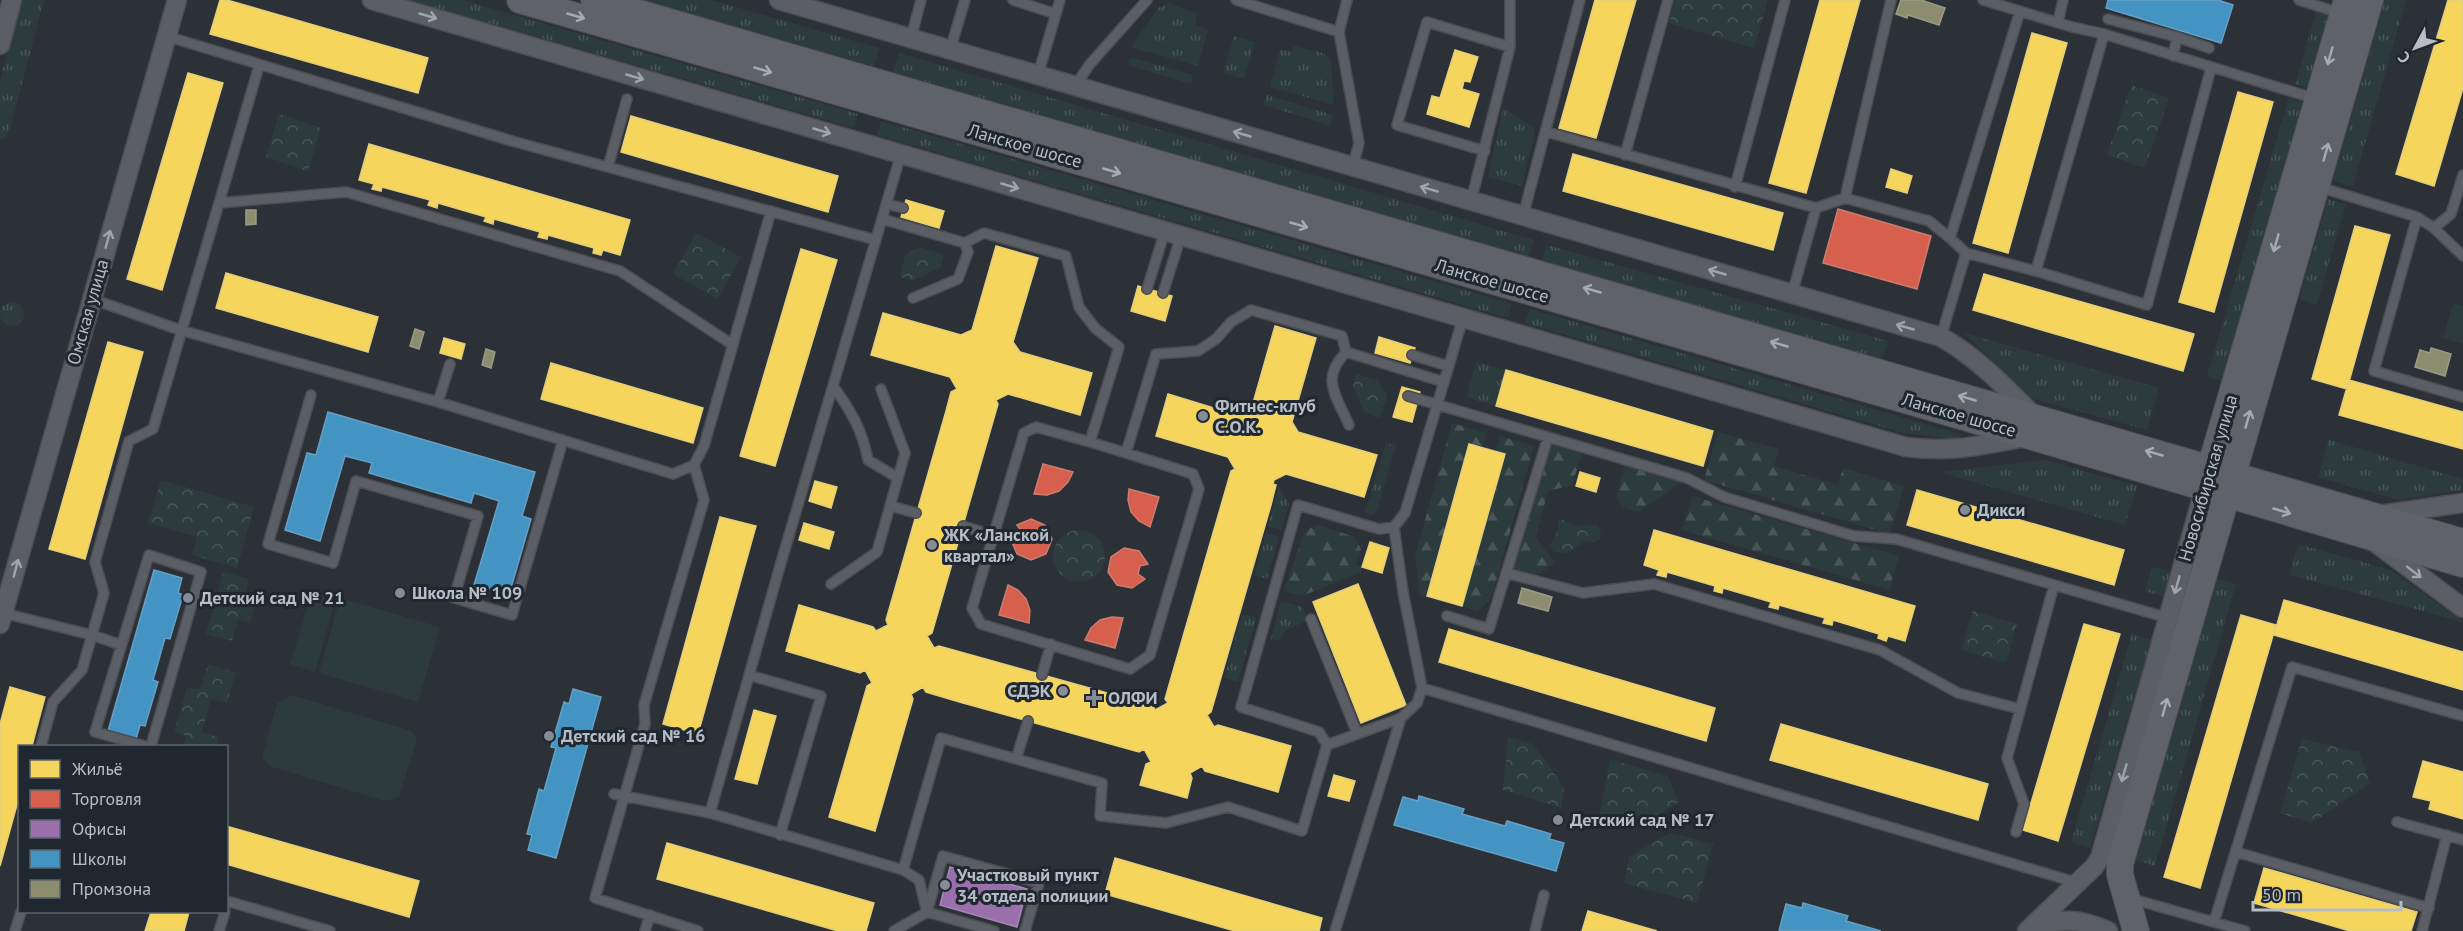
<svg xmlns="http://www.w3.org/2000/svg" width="2463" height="931" font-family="'PT Sans',sans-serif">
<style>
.grass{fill:url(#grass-tufts)}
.forest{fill:url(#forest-firs)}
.park{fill:url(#park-crowns)}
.garden{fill:#2c3c3d}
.homes{fill:#f6d55c;stroke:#e3ce7c;stroke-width:1.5}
.shops{fill:#d6604d;stroke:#cc7c72;stroke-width:1.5}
.offices{fill:#9970ab;stroke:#a287b3;stroke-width:1.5}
.schools{fill:#4393c3;stroke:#66a0c4;stroke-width:1.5}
.industry{fill:#8c8c6e;stroke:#999b89;stroke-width:1.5}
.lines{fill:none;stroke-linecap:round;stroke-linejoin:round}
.lane-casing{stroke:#4a4d51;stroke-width:12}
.street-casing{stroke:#4a4d51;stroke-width:21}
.secondary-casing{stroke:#4a4d51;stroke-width:28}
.lane{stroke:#5b5e64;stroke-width:9}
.street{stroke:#5b5e64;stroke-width:18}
.secondary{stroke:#5f6369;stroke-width:26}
.oneway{stroke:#9fa5ae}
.oneway2{stroke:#a5abb4}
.poi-dot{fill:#868c95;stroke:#1f2730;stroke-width:2}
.labels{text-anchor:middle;stroke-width:6;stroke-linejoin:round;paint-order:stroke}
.street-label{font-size:18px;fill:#b6bdc7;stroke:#1f2730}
.poi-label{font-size:18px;font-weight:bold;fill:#b6bdc7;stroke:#1f2730;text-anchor:start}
</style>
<defs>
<pattern id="grass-tufts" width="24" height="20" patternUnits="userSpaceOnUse" patternTransform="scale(1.5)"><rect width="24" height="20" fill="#2c3c3d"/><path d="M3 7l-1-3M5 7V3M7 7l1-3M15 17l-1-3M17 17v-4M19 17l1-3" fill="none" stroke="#485658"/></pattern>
<pattern id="forest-firs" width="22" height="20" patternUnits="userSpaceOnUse" patternTransform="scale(1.5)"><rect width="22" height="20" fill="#2c3c3d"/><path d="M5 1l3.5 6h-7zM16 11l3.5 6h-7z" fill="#485658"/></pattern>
<pattern id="park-crowns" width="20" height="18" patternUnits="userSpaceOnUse" patternTransform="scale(1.5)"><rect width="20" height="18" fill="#2c3c3d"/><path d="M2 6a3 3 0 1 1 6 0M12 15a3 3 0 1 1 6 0" fill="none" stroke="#485658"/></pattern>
</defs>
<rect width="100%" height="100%" fill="#2c3137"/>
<path class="grass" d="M22,0H44L10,129L4,138L0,139V80Z
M409,0H462L858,114L854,128Z
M637,0H711L879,48L874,66Z
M2385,0H2406L2353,186L2333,181Z
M1169,3L1197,14L1195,24L1208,30L1198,66L1131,47L1158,8Z
M2316,12L2333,17L2312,89L2295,84Z
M1234,36L1255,42L1244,79L1223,73Z
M1294,46L1323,53L1331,61L1334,105L1270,87L1280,49L1291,52Z
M899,53L1534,240L1528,259L893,72Z
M1130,57L1193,75L1191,84L1128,65Z
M1267,95L1333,115L1329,125L1263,105Z
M2289,98L2308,104L2223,381L2207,376Z
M1503,108L1535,129L1522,186L1488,177Z
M881,121L1512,304L1508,318L877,135Z
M2328,199L2346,204L2317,305L2299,299Z
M1547,245L1888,341L1882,360L1541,264Z
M0 314a12 12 0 1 1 24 0a12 12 0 1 1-24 0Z
M1530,309L1963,435L1956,439L1904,433L1525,323Z
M1964,333L2159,388L2147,430L2031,398Z
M1476,362L1506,370L1496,406L1469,398L1467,395Z
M2329,440L2463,479V490L2399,500L2318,477Z
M1386,443L1396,446L1376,512L1371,515L1365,513Z
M2046,460L2137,486L2125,525L1940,472Z
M1279,486L1289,504L1281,530L1268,526Z
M1266,533L1279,537L1267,579L1254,575Z
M2298,544L2391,570L2463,622L2290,575Z
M2152,567L2171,572L2164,597L2145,591Z
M2213,578L2236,584L2155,866L2132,859Z
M1281,601L1302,607L1308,620L1283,632L1280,641L1271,639Z
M1242,614L1256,618L1238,682L1224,678Z
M2132,634L2151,640L2090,848L2071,842Z"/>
<path class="forest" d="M1452,423L1487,433L1482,448L1469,444L1427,596L1420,595L1415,556Z
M1718,432L1779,449L1774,466L1838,485L1843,468L1904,486L1890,534L1704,480Z
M1500,436L1534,446L1495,585L1489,601L1477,611L1462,606L1505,454L1495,451Z
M1550,443L1582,453L1572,485L1548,491L1536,537L1555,563L1535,576L1511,568Z
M1625,465L1683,481L1639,512L1622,507L1616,496Z
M1692,496L1899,556L1889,590L1682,530Z
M1318,525L1355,537L1361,549L1356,565L1362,567L1361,572L1302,596L1284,591L1303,535L1310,528Z"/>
<path class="park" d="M1675,0H1768L1754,48L1669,23Z
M2131,85L2169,98L2145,168L2107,155Z
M279,114L321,128L308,171L266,157Z
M696,233L741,257L718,299L673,274Z
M919,247L944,255L941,267L914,280L900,277L905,255Z
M1356,374L1378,380L1387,396L1380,418L1364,412L1353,386Z
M161,480L254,507L237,568L192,555L197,537L148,523Z
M1559,518L1576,526L1596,525L1600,529L1601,538L1594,543L1585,541L1568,553L1554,552L1550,545L1558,530Z
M1053 556a26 26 0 1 1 52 0a26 26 0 1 1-52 0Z
M223,572L249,579L245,597L257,601L250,623L238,620L232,641L206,634Z
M1973,611L2017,624L2006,663L1961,650Z
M208,664L236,672L227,703L211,699L202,732L218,737L216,746H183L186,736L174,732L187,687L200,690Z
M1508,737L1533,744L1564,787L1561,808L1503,790Z
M2302,739L2359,752L2370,783L2312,823L2280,813Z
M1610,759L1667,776L1679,802L1635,830L1599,819Z
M1670,833L1713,844L1697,903L1624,883L1629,857Z"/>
<path class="garden" d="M2453,303L2463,306V344L2443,338Z
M313,590L336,597L315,672L290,664Z
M340,598L440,627L418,702L319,673Z
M292,695L411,731L417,739L399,797L385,801L272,767L262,758L277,703Z"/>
<path class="homes" d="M220,0H227L428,58L418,93L210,34Z
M1595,0H1636L1596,138L1559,128Z
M1820,0H1860L1806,193L1769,183Z
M2448,0H2463V88L2434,186L2396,174Z
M2032,33L2067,43L2008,253L1973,243Z
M1455,50L1478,57L1470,82L1464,81L1462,89L1479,94L1469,127L1427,114L1432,96L1440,98Z
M188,73L223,83L162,290L127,279Z
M2238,92L2273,102L2214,312L2179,302Z
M631,116L838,176L828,212L621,152Z
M369,144L630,220L620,255L603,250L601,255L593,253L594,248L548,235L547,239L538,237L540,232L494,219L493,224L484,221L486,217L438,203L437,208L428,205L430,200L382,187L381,191L372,189L374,184L359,180Z
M1573,154L1783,213L1773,250L1563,191Z
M1891,169L1912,176L1907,193L1886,187Z
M906,200L944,211L939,228L901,217Z
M2355,226L2390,235L2347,389L2312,379Z
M996,246L1038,258L1013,342L1020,352L1092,373L1080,415L1008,394L996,400L998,404L932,633L927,636L934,648L939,646L1129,699L1153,706L1155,710L1168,703L1165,699L1171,678L1231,471L1235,469L1228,457L1156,436L1168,394L1240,416L1251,410L1275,326L1316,338L1292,422L1298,432L1377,455L1364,497L1286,474L1274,480L1273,484L1276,485L1271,505L1211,712L1207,715L1214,727L1218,725L1291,746L1278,792L1205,771L1202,766L1190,773L1192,778L1187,798L1140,785L1146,764L1151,762L1144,749L1139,752L963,703L926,692L923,687L911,694L913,699L875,831L829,817L867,686L872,683L865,670L860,673L786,651L799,605L873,627L876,631L888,625L886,620L946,411L951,392L957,389L950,377L871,355L883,313L961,335L972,330Z
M801,249L837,260L775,466L740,456Z
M226,273L378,317L368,352L216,308Z
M1984,274L2194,334L2183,371L1973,310Z
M1138,286L1172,296L1165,321L1131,311Z
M1379,337L1415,348L1410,363L1375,353Z
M444,338L465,344L461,359L440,353Z
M108,342L143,352L85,559L49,549Z
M551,363L703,408L693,443L541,399Z
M1506,370L1713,431L1703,466L1496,406Z
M2349,380L2463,412V449L2339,415Z
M1402,387L1420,392L1412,422L1393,417Z
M1469,444L1505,454L1462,606L1427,596Z
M1580,472L1600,478L1596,492L1576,486Z
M815,481L837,487L831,508L809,501Z
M1917,490L2124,550L2114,585L1907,525Z
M720,517L756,526L698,734L663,724Z
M804,523L834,532L829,549L799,540Z
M1654,530L1915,606L1905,641L1888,636L1886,641L1878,638L1879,634L1833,620L1832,625L1823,623L1825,618L1779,605L1778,609L1769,607L1771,602L1723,588L1722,593L1714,591L1715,586L1667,572L1666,577L1657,575L1659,570L1644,565Z
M1370,542L1389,548L1382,573L1362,567Z
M1358,584L1406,705L1361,723L1313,602Z
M2284,600L2463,652V690L2274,635Z
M2241,615L2276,625L2200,888L2164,877Z
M2084,624L2120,634L2058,841L2023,830Z
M1449,629L1715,708L1706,741L1439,662Z
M10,687L45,697L32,746H20V794L0,866V724Z
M754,710L776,716L757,784L735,779Z
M1781,724L1988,784L1978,820L1770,760Z
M2423,761L2463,772V819L2429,809L2431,801L2413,797Z
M1334,775L1355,781L1349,801L1328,796Z
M226,826L419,881L409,917L226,864Z
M667,843L874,903L866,931H838L657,879Z
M1115,858L1322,918L1319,931H1235L1105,894Z
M2264,868L2417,912L2411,931H2350L2254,903Z
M1588,911L1657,931H1582Z
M151,912H189L184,931H145Z"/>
<path class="shops" d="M1838,209L1931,236L1917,289L1823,263Z
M1043,464L1073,472L1068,482L1059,491L1047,495L1034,494Z
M1129,489L1159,497L1150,527L1139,521L1131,512L1128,500Z
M1031,519L1045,525L1052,539L1046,554L1031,560L1017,554L1011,540L1020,539L1022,532L1017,525Z
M1124,548L1139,551L1148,564L1140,566L1138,574L1145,579L1132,588L1117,585L1108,572L1111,557Z
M1008,585L1018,590L1026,599L1030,610L1029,623L999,615Z
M1112,617L1123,618L1115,648L1085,640L1091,628L1100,620Z"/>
<path class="offices" d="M950,867L1027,889L1017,927L940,905Z"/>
<path class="schools" d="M2108,0H2218L2233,5L2221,43L2106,8Z
M328,412L535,472L522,516L531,519L509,595L474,585L499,501L474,493L471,503L369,473L372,463L345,456L320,541L285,530L307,453L316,455Z
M154,570L182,578L178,593L183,595L170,639L165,638L153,680L158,682L145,726L140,725L136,739L108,731Z
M573,689L601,697L556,858L528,850L532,835L527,834L539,789L544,791L556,748L551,747L564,702L569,704Z
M1419,796L1464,809L1462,814L1505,826L1507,821L1551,834L1549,839L1564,843L1556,871L1394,825L1403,797L1418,801Z
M1803,903L1848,916L1846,921L1881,931H1779L1786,904L1802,908Z"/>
<path class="industry" d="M1901,0H1921L1945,8L1939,25L1908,15L1907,18L1896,14Z
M246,210H256V224L246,225Z
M415,329L424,332L419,349L410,346Z
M2431,348L2451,354L2445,376L2415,367L2420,350L2430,353Z
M486,349L495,352L491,368L482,365Z
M1522,588L1552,597L1548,611L1518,603Z"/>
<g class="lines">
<defs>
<path id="lane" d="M1013,0L1056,14
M1236,0L1339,32
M1347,0L1339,32L1359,143L1353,166
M1983,0L2072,27L2104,34L2316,99
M2299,0L2340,13
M2108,19L2177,37L2173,56
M2058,22L2063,0
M166,36L512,141L876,240
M2177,37L2209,48
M911,38L921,0
M950,50L965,0
M1038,75L1060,0
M1075,86L1090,64L1147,0
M1547,132L1816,208L1792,294
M1485,151L1397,125L1427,22L1510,47
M1625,155L1668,0
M608,167L627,99
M1735,187L1785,0
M2319,187L2417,217L2434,228L2463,256
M1845,198L1891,0
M1471,201L1510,47V0
M219,203L346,192L620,271L733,345
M887,204L903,208
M1816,208L1845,198L1929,221L1950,238L2020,11
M1523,216L1580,0
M2417,217L2374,371L2463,397
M882,219L965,243L984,233L1066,256L1079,307L1095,328L1119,347L1090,442L1036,427L1024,433L972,608L981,624L1130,669L1150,655L1199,489L1193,474L1126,453L1156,354L1198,351L1216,339L1231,322L1251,310L1342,336L1346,352L1444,382
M2434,228L2451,214L2463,175
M1950,238L1966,253
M2036,271L2104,34
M1147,289L1165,231
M1163,293L1181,236
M913,298L958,279L968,252L965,243
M92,299L180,330L438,402L673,474L694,465L704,446L771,211
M1941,337L1966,253L2036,271L2147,305L2211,68
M1346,352C1320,379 1336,395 1349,425
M1412,355L1448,366
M833,386C851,411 862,429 868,460L898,478
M311,395L268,544L333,563L356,481L478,516L454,598L512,615L563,440
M1408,396L1687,478L1724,497L1854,536L1896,539L2168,618
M438,402L450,364
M1090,442L1126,453
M694,465L704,500L644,705L645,724L595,898L698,931
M891,506L916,513
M963,526L994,536
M1506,573L1583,593L1654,584L1880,650L1958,693L2020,709
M831,584L877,552L905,453L881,389
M3,613L92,635L82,670L53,702L41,746
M1447,616L1489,629L1548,437
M1311,619L1357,733
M121,645L92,635L104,593L95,562L129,441L153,429L259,66
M749,675L821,696L780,835
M1042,675L1051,644
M1422,688L2078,883
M1327,745L1401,718
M145,746L95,732L149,555L201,572L151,746
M1016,759L1028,721
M614,794L710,813L903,870L919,880L927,912L994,931
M710,813L780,566L901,154
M2397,822L2463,840
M2016,832L2024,804L2007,758L2054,585
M2236,852L2429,908
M903,870L941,738L1102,783L1100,816L1166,823L1228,807L1302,831L1327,745L1319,732L1241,707L1298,505L1379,529L1394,527L1405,513L1463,318
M2129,898L2245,931
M226,905L227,901L330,931
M2214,922L2292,667L2463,716
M15,931L21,912
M219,931L225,912
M645,931L650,915
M894,931L927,912L943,856L1039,883L1025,931
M1335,931L1401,718L1417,703L1422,688L1403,592L1394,527
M1535,931L1544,895
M2422,931L2447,835"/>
<path id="street" d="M372,0L1906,447C1951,453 1983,445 2026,437
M779,0L1941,337C1978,358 2005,387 2035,417
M0,45L12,0
M2379,515L2463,503
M2376,543L2463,608
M0,624L177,0
M2032,927C2066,919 2075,917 2108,931
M2027,931L2094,867L2100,858L2208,477"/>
<path id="secondary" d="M520,0L2030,436L2463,564
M594,0L2463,542
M2210,469L2347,0
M2136,931L2120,875V864L2370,0"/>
</defs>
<use href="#lane" class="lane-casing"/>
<use href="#street" class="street-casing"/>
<use href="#secondary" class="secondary-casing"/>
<use href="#lane" class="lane"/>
<use href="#street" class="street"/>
<use href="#secondary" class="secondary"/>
</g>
<defs><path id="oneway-shaft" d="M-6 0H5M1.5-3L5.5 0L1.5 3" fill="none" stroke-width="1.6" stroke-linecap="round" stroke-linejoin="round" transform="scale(1.5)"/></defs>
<g class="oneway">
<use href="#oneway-shaft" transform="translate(428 16) rotate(16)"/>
<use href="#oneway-shaft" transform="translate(635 77) rotate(16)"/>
<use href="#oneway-shaft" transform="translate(822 131) rotate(16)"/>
<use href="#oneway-shaft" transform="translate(1242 134) rotate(-164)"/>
<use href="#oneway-shaft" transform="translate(1010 186) rotate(16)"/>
<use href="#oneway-shaft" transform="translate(1429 189) rotate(-164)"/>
<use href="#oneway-shaft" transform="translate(108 239) rotate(-75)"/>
<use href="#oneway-shaft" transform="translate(1717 272) rotate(-164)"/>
<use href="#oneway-shaft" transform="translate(1905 327) rotate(-164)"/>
<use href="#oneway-shaft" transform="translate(16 568) rotate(-75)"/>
<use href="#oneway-shaft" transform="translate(2414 572) rotate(38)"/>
<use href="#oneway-shaft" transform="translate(2177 585) rotate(106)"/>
<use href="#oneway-shaft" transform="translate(2124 773) rotate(106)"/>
</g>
<g class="oneway2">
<use href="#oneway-shaft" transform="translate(576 16) rotate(16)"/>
<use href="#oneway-shaft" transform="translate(2330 56) rotate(106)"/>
<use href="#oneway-shaft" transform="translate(763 70) rotate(16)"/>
<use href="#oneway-shaft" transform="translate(2326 152) rotate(-74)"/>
<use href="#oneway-shaft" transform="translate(1112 171) rotate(16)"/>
<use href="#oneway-shaft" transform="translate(1299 225) rotate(16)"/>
<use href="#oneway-shaft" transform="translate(2276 243) rotate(106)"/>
<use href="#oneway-shaft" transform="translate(1592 290) rotate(-164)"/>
<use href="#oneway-shaft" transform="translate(1779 344) rotate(-164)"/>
<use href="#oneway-shaft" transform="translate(1967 398) rotate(-164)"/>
<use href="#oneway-shaft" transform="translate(2248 419) rotate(-74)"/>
<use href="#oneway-shaft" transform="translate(2154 453) rotate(-164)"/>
<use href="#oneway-shaft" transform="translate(2282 511) rotate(16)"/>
<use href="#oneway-shaft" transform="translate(2165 707) rotate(-74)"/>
</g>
<g class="poi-dot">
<circle cx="1203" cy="416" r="6"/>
<circle cx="1965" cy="510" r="6"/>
<circle cx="932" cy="545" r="6"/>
<circle cx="400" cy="593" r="6"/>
<circle cx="188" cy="598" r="6"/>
<circle cx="1063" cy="691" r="6"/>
<path d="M1091 689h6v6h6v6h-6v6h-6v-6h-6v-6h6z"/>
<circle cx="549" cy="736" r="6"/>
<circle cx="1558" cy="820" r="6"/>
<circle cx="945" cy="885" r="6"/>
</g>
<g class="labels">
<g class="street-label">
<text transform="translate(1025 146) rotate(16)" y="6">Ланское шоссе</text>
<text transform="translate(1492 281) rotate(16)" y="6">Ланское шоссе</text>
<text transform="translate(88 312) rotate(-74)" y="6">Омская улица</text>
<text transform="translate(1959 415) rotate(16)" y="6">Ланское шоссе</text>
<text transform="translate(2208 478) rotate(-74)" y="6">Новосибирская улица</text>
</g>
<g class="poi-label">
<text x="1215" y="412">Фитнес-клуб<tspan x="1215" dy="21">С.О.К.</tspan></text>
<text x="1977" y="516">Дикси</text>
<text x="944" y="541">ЖК «Ланской<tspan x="944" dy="21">квартал»</tspan></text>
<text x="412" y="599">Школа № 109</text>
<text x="200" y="604">Детский сад № 21</text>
<text x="1051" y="697" text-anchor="end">СДЭК</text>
<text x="1108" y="704">ОЛФИ</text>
<text x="561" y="742">Детский сад № 16</text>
<text x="1570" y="826">Детский сад № 17</text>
<text x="957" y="881">Участковый пункт<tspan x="957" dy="21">34 отдела полиции</tspan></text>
</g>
</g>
<rect x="18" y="745" width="210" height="168" fill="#1f2730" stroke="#5b636c" stroke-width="1.5"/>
<rect x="30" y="760" width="30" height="18" fill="#f6d55c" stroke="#5b636c" stroke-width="1.5"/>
<text x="72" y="775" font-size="18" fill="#b6bdc7">Жильё</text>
<rect x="30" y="790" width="30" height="18" fill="#d6604d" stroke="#5b636c" stroke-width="1.5"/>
<text x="72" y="805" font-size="18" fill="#b6bdc7">Торговля</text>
<rect x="30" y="820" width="30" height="18" fill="#9970ab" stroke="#5b636c" stroke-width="1.5"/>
<text x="72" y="835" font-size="18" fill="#b6bdc7">Офисы</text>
<rect x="30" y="850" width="30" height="18" fill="#4393c3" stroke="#5b636c" stroke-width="1.5"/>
<text x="72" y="865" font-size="18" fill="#b6bdc7">Школы</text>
<rect x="30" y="880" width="30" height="18" fill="#8c8c6e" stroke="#5b636c" stroke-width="1.5"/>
<text x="72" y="895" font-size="18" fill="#b6bdc7">Промзона</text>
<g transform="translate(2415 48) rotate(229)" stroke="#1f2730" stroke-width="4.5" paint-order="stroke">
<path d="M0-4.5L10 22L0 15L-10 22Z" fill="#b6bdc7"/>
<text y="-9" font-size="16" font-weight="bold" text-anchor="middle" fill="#b6bdc7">С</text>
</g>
<path d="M2253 901v9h148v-9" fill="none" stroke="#b6bdc7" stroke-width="3"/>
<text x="2262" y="901" font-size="18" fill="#b6bdc7" stroke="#1f2730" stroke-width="4.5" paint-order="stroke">50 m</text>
</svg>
